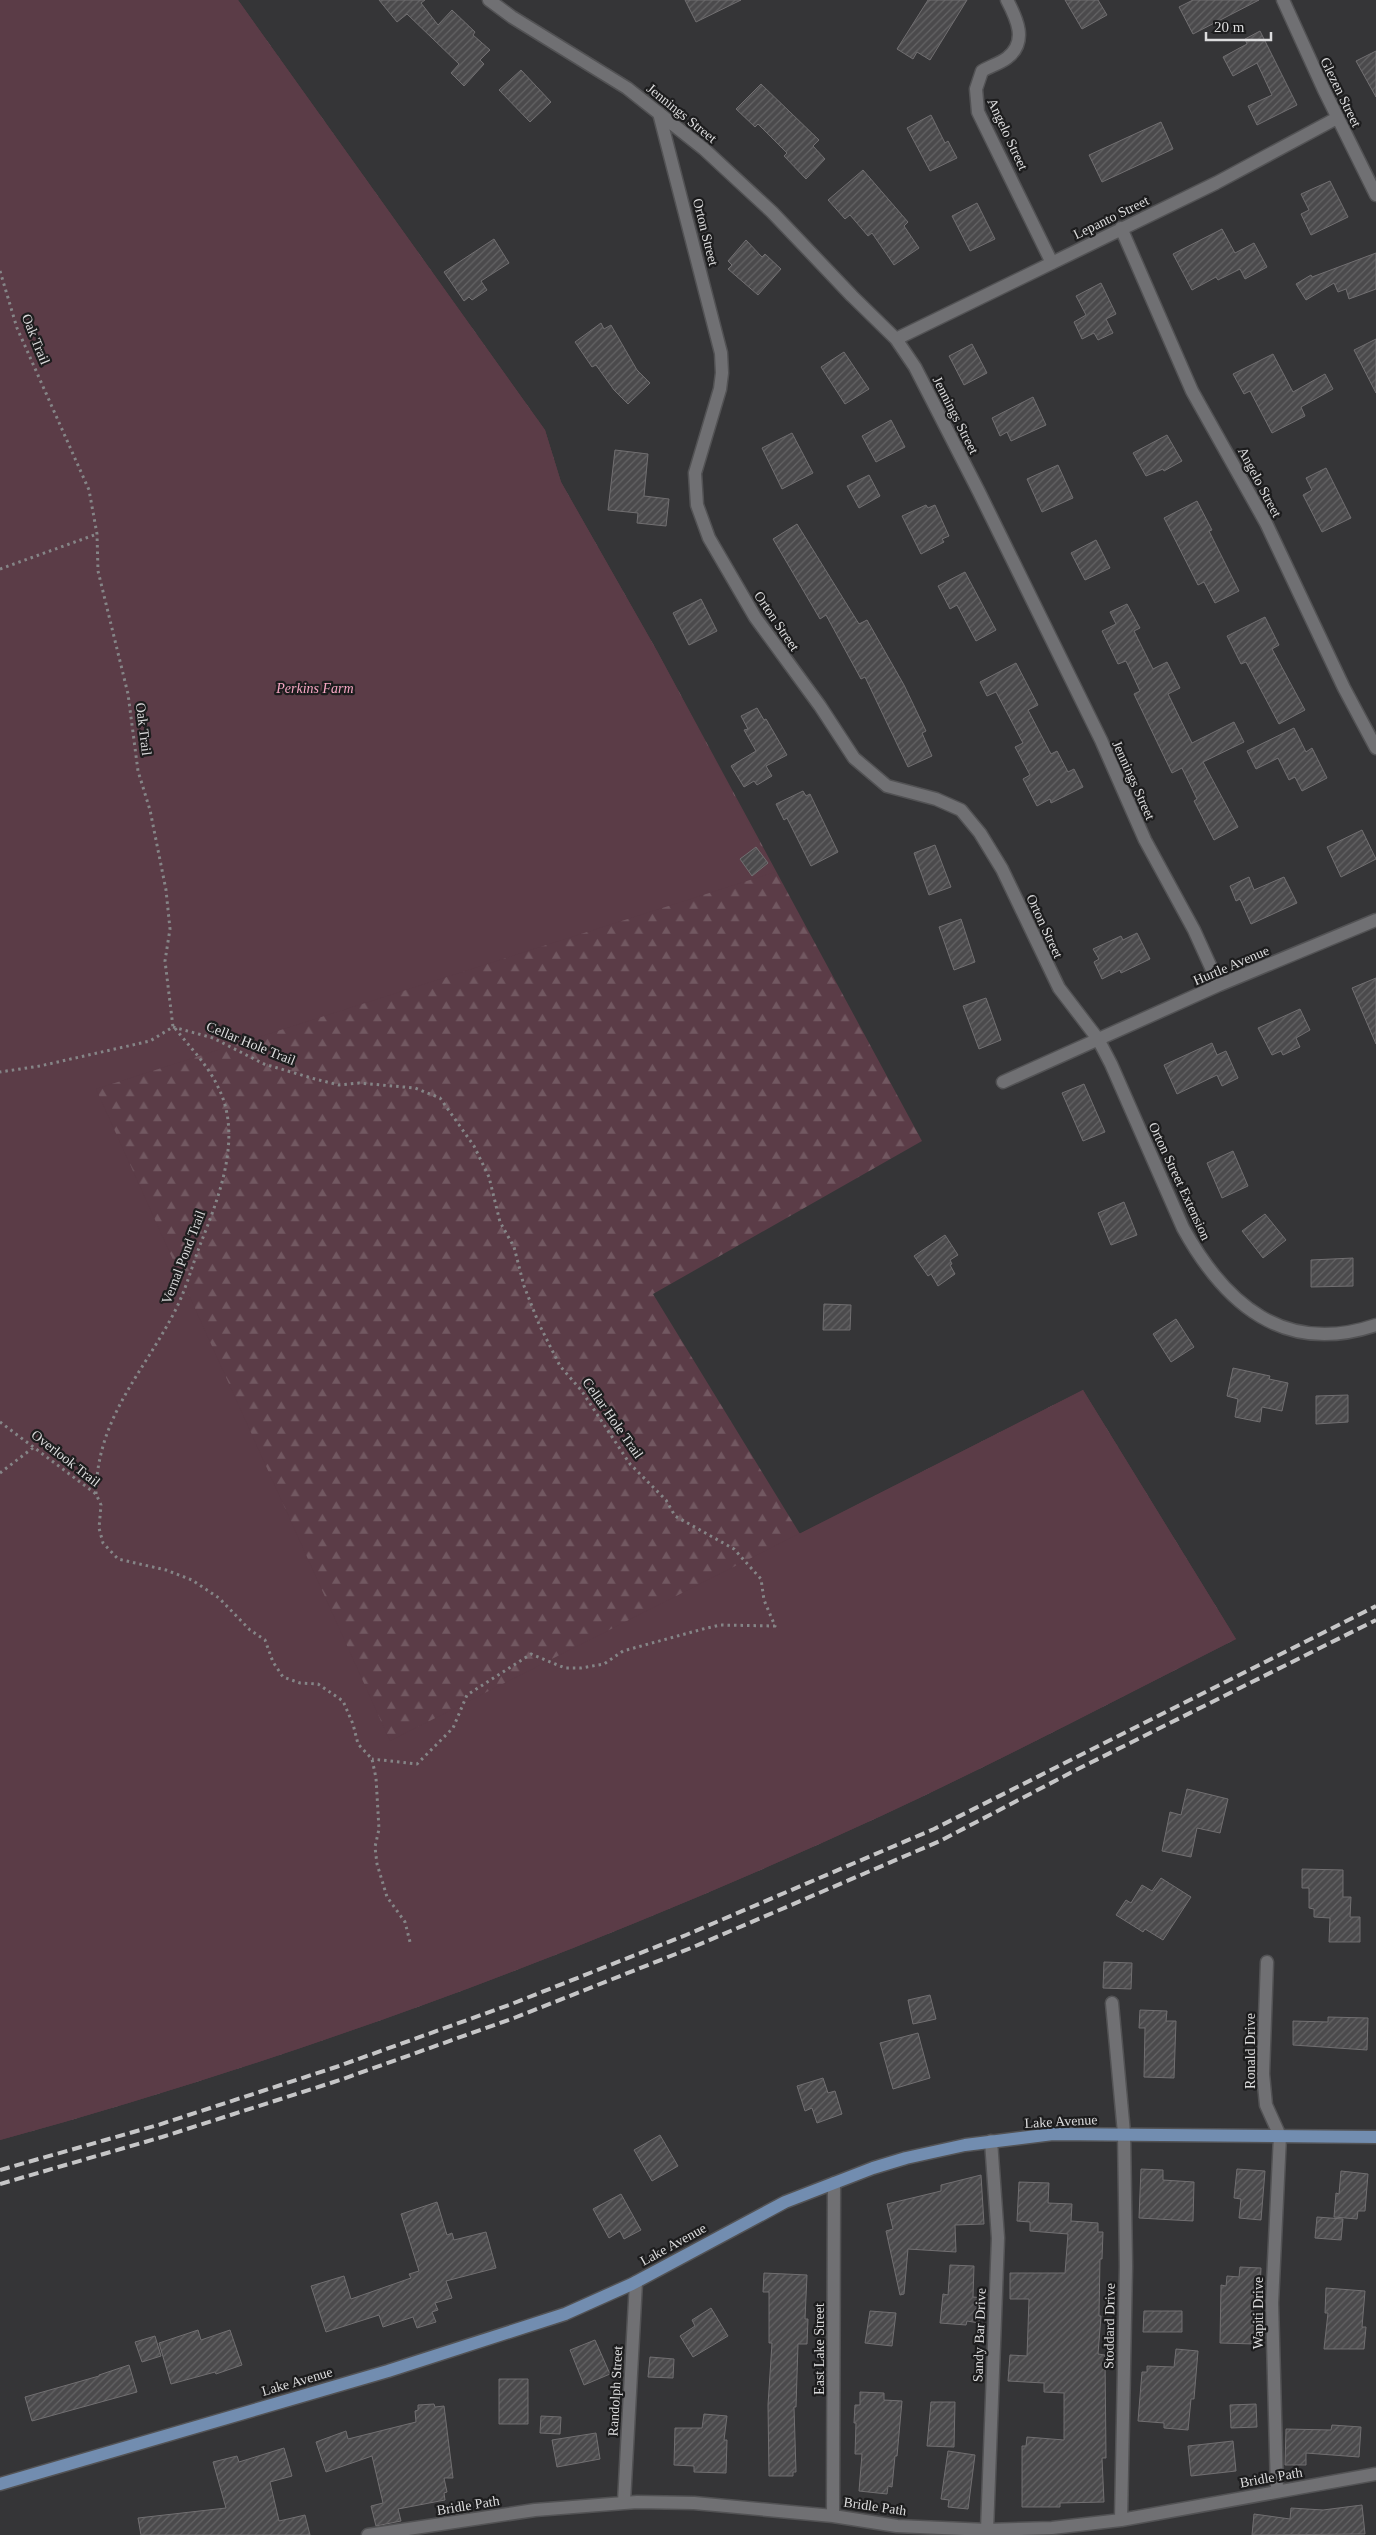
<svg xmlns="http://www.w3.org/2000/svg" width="1376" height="2535" font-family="Georgia,serif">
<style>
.forest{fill:url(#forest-firs)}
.green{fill:#5b3c47}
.building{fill:url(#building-hatch);stroke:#716f71}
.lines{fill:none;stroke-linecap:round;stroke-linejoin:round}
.minor-casing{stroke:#525254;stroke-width:15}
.major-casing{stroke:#525254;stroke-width:15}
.path{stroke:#858587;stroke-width:3;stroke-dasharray:2.5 4;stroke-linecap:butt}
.minor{stroke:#707073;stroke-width:12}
.major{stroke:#728db0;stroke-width:12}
.rail{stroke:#c6c6c7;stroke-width:4;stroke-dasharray:10 5;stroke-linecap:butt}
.labels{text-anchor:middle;stroke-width:4.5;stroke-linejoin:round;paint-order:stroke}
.street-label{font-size:14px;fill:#dcdcdd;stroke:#1d1d1e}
.park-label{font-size:14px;font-style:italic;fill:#f7a7c4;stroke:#1d1d1e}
</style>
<defs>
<pattern id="forest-firs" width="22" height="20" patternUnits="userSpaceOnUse" patternTransform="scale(1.25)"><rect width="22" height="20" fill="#5b3c47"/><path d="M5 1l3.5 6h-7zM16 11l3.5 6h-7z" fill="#725861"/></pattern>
<pattern id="building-hatch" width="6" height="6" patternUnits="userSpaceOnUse" patternTransform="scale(1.25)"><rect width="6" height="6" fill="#4b4a4c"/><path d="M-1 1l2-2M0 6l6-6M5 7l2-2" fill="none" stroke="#646465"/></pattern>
</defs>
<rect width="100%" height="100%" fill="#353537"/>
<path class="forest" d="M0,0H238L545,430L561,482L657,651L922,1141L653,1294L800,1534L1083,1390L1236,1639C1118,1699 1001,1760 881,1816C597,1947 302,2057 0,2140Z"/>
<path class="green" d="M0,0H238L545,430L561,482L657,651L775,872L96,1089L390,1741L1083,1390L1236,1639C1118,1699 1001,1760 881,1816C597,1947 302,2057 0,2140Z"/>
<path class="building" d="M379,0H425L421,3L438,25L452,10L475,32L473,35L490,50L480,60L484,64L464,86L451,73L459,64L407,14L397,22Z
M685,0H741L696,22Z
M928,0H967L930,60L917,52L913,59L897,49Z
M1065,0H1098L1107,15L1082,29Z
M1193,0H1259L1193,34L1179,7Z
M1260,31L1297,105L1257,125L1248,106L1272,95L1257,63L1233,76L1223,57L1247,44L1245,39Z
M1376,51V97L1356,61Z
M521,70L551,102L530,122L499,90Z
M761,84L819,140L813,146L825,159L806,179L784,156L787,153L758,124L755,127L736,109Z
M931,115L945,143L948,141L957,158L930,171L907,128Z
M1161,122L1173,149L1102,182L1089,155Z
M863,170L908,222L904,226L919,248L894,265L872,233L868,236L850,215L845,219L828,200Z
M1330,181L1348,217L1311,235L1301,214L1309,210L1301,194Z
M977,203L995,239L970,251L952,216Z
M1222,229L1235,253L1254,243L1267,267L1245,279L1240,269L1218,280L1216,277L1192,290L1173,254Z
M494,239L509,263L481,281L487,290L472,300L469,297L464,301L444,272Z
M746,240L762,257L765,254L781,269L758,295L728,269L732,265L728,261Z
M1376,253V289L1349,299L1346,289L1338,292L1334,283L1306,300L1296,284L1311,275L1312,277Z
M1101,283L1116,314L1106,319L1113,333L1098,340L1094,333L1082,339L1074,322L1086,315L1076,296Z
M601,323L604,329L611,325L637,370L650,383L628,404L614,390L596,365L592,367L575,342Z
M1376,339V393L1354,350Z
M972,344L987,373L964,385L949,356Z
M844,352L869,389L845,404L821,367Z
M1273,354L1293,392L1325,374L1333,389L1301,407L1305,416L1272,433L1250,391L1244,394L1233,374Z
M1033,397L1046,425L1011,441L1007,432L1000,436L992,418Z
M891,420L905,447L876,462L862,436Z
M792,433L813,473L782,489L762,448Z
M1167,435L1182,461L1164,471L1163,469L1146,476L1133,453Z
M615,450L648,454L644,496L669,499L666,526L637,523L638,513L608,510Z
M1058,465L1073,498L1042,512L1027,479Z
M1326,468L1351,518L1322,532L1303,495L1312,490L1306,478Z
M869,475L880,496L859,508L847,486Z
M1197,501L1212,530L1209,531L1239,591L1215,603L1204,582L1198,585L1164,518Z
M926,505L928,508L935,505L949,536L942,539L944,542L921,554L902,516Z
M797,524L859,624L867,620L904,685L926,731L922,733L932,756L908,767L865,677L861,679L826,615L820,619L773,539Z
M1096,540L1110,568L1085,580L1071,553Z
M965,572L996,630L976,641L957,605L950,609L938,586Z
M701,599L717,631L689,645L673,613Z
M1127,604L1140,628L1134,631L1153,669L1167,662L1180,688L1168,694L1192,743L1234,722L1244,742L1203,762L1238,827L1214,840L1194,801L1197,799L1182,768L1172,773L1134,694L1140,691L1126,661L1118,664L1102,631L1116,624L1110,612Z
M1265,617L1279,645L1272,649L1305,710L1279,724L1246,662L1241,664L1227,636Z
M1016,663L1038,705L1028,710L1051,754L1057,751L1068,772L1074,769L1083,787L1051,803L1050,799L1037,806L1023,779L1030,775L1015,747L1023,743L996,692L987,696L980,682Z
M757,708L764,720L766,719L787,755L766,766L772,776L757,785L754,781L744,787L731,766L756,751L744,730L748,729L741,716Z
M1294,728L1306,752L1312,748L1327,778L1302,791L1295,777L1289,780L1278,758L1256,769L1247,751Z
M803,791L806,796L810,794L838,852L811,866L787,818L784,820L776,804Z
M1362,830L1376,859L1341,877L1327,847Z
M935,845L951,887L929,895L914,853Z
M756,847L768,863L752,876L740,859Z
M1249,877L1254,890L1284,877L1297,903L1251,924L1240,899L1236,901L1230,886Z
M961,919L975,962L954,970L939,927Z
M1137,933L1150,959L1121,973L1120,970L1102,979L1094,962L1099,959L1093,949L1121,936L1123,940Z
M1376,978V1044L1352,988Z
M986,998L1001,1040L979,1049L963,1006Z
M1300,1009L1310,1030L1296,1038L1300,1047L1283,1055L1281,1051L1272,1055L1258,1028Z
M1212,1043L1217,1055L1226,1051L1238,1078L1222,1086L1217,1075L1177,1094L1164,1065Z
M1084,1084L1105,1132L1083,1141L1062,1093Z
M1233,1151L1248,1186L1222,1198L1207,1163Z
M1124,1202L1137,1235L1111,1245L1098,1213Z
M1265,1214L1286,1240L1263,1258L1242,1231Z
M945,1235L958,1255L950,1260L952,1264L950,1265L955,1274L938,1286L931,1274L928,1276L914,1256Z
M1353,1258V1286L1311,1287V1260Z
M824,1304L851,1305L850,1330H823Z
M1176,1319L1194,1347L1171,1362L1153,1334Z
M1233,1368L1270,1376L1269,1379L1288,1383L1282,1411L1262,1407L1260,1422L1235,1417L1238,1399L1227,1396Z
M1348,1395V1422L1316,1424V1396Z
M1187,1789L1228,1799L1220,1833L1197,1828L1191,1857L1162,1851L1170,1812L1181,1815Z
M1302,1869L1343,1870V1897H1351L1350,1917H1360V1942H1329L1330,1918L1314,1917V1909L1309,1908V1888H1302Z
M1161,1878L1191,1897L1163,1940L1145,1929L1143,1932L1116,1915L1126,1900L1131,1903L1142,1885L1152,1891Z
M1104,1962L1132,1963L1131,1989L1103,1988Z
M930,1995L936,2019L913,2024L908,2000Z
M1140,2010L1167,2011L1166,2021H1176L1174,2078L1144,2077L1145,2028H1139Z
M1328,2017L1368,2018L1367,2050L1293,2045V2021L1328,2022Z
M918,2033L930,2078L893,2089L880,2043Z
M823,2078L828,2093L835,2091L842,2114L817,2123L812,2108L805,2111L797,2086Z
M660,2135L678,2166L652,2181L634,2150Z
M1141,2169L1163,2170V2180L1194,2182L1193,2221L1139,2218Z
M1237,2169L1265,2171L1261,2220L1239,2218L1241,2199L1234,2198Z
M1341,2171L1368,2174L1365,2211H1358L1357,2219L1334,2217L1336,2193L1339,2194Z
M981,2175L984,2224L955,2225L956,2252L908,2249L904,2294L900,2295L886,2231L893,2229L887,2204L941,2191V2185Z
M1019,2182L1049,2183L1048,2203L1072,2204L1071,2221L1098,2223V2232H1103L1102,2259H1100L1099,2316H1101L1098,2354L1105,2355L1106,2458H1102L1104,2502L1060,2503V2507H1022V2446H1026L1027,2437L1064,2440V2393L1044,2392V2383L1008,2381L1010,2355L1027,2356L1029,2299H1010V2273H1065L1068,2234L1030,2231V2222L1017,2221Z
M621,2194L641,2230L624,2239L620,2231L609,2238L593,2209Z
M437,2202L447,2235L452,2233L454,2240L486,2232L496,2268L446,2281L452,2298L435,2303L438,2310L432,2312L436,2322L417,2328L413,2317L383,2327L379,2315L326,2332L311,2286L344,2276L351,2299L411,2278L409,2274L419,2271L401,2214Z
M1317,2217L1343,2219L1341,2240L1315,2238Z
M950,2265L974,2266L973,2297L985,2298L983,2317H980L979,2323L967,2321L966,2325L940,2323L943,2294L948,2295Z
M1240,2267L1261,2268L1260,2288L1254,2287L1253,2326H1255V2344L1220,2343L1221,2285L1226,2286L1227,2276L1239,2277Z
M764,2273L807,2275L805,2319H808L807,2344H798L796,2407H794L796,2472H793V2476H769L768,2405L772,2343H769V2292H763Z
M1326,2288L1365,2291L1362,2327H1366L1364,2349H1324L1328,2313H1325Z
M711,2308L728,2336L693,2357L680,2336L695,2326L692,2320Z
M870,2311L896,2313L892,2346L865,2343Z
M1144,2311H1182V2332H1143Z
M198,2330L201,2340L230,2330L242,2365L216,2374L215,2372L171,2384L159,2343Z
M155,2336L161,2356L142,2362L135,2342Z
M595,2340L610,2374L584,2385L570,2350Z
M1176,2349L1198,2351L1194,2399H1191L1188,2430L1164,2428V2423L1138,2421L1142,2372H1147V2366L1174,2367Z
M650,2357L674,2359L673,2378L648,2377Z
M129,2365L137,2392L32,2421L25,2397L99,2376V2375Z
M499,2379H528V2424H499Z
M860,2392L884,2393V2400L902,2401L897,2456H895L892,2487L888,2486L887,2494L859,2491L862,2454H855L856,2423H854L855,2405H860Z
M931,2402H955L954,2447L927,2446Z
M434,2404L435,2407L444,2406L453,2478H444L447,2492L444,2493L445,2500L398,2509L401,2521L376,2526L371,2506L383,2503L372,2456L326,2472L316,2442L346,2431L348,2439L416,2422L415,2411L418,2410V2405Z
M1256,2404L1257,2427L1231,2428L1230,2405Z
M704,2414L727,2416L724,2440H727L726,2473L694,2472V2466L674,2465L675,2428H702Z
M541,2416L561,2417L560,2434L540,2433Z
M1332,2425L1361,2427L1359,2457L1306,2453V2465H1285L1286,2429L1331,2430Z
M596,2433L600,2459L557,2467L552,2440Z
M1233,2441L1236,2471L1191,2476L1188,2446Z
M284,2448L292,2476L270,2482L279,2521L305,2515L310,2535H141L138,2518L226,2508L213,2462L237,2456L239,2462Z
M948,2451L975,2455L968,2509L948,2507L949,2500L941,2499Z
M1362,2505L1365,2534L1252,2535L1254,2514L1290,2519L1291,2508L1323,2510Z"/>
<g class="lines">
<defs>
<path id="minor" d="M489,0L512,17L627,88L704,149L772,212L852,296L896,339L915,367L979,492L1101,740L1145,840L1194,930L1219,985
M1007,0C1017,19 1028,42 1007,58C999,64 990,66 982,71L976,89L978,112L1052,263
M1283,0L1324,90L1376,195
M659,113L721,353L722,373L720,389L695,473L697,505L709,538L755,617L820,706L854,758L887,786L936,799L961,810L980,833L1002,869L1059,988L1098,1039L1111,1064L1183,1228C1225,1304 1284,1356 1376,1325
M1121,228L1192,391L1266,523L1344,688L1376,748
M896,339L1216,183L1337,118
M1003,1082L1219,985L1376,920
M1267,1962L1263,2074L1266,2105L1280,2136L1272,2303L1277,2490
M1112,2003L1124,2133L1126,2266L1121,2520
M624,2502L636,2282
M833,2516L834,2183
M987,2530L998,2238L991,2141
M368,2535L535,2510L637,2502L694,2503L833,2516L897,2526L987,2530L1052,2528L1121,2520L1376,2474"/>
<path id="major" d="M0,2484L388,2371L565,2314L632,2284L785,2202L873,2168L906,2158L965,2145L1053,2134L1376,2137"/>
</defs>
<use href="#minor" class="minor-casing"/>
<use href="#major" class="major-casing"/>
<path class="path" d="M0,271L17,328L89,490L97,534L98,571L128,694L138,771L150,810L166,890L170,929L165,961L173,1027L150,1041L40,1066L0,1072
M0,569L97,534
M173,1027L213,1038L264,1064L315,1079L339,1085L359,1083L415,1088L440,1098L474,1146L489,1177L500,1222L514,1247L524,1286L539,1324L560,1366L581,1390L630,1464L666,1500L675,1516L734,1549L761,1579L764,1600L775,1626L720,1625L703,1629L623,1651L604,1664L581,1668H565L531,1654L467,1695L453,1728L417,1764L372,1759
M0,1422L96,1494L101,1505L99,1528L103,1543L118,1559L166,1570L192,1580L219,1598L250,1630L265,1640L273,1662L283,1677L300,1683L318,1684L343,1701L353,1724L358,1744L372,1759L376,1778L379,1829L375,1847L377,1864L387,1897L405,1922L410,1942
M0,1473L34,1447
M96,1494C97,1417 143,1374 176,1309C186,1289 192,1266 200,1245C219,1197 244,1135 217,1085C207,1064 188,1045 174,1027"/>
<use href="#minor" class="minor"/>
<use href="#major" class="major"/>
<path class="rail" d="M0,2170L158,2125L336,2067L509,2005L686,1935L934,1829L1376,1606
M0,2184L162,2137L340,2080L514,2018L691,1948L940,1841L1074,1771L1376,1620"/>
</g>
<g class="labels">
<g class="street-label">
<text transform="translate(1341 92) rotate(64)" y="5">Glezen Street</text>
<text transform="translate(682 113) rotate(39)" y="5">Jennings Street</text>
<text transform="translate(1008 134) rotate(65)" y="5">Angelo Street</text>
<text transform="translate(1111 217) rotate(-26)" y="5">Lepanto Street</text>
<text transform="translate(706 232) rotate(76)" y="5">Orton Street</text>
<text transform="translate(36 339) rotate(68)" y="5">Oak Trail</text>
<text transform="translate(956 415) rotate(63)" y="5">Jennings Street</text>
<text transform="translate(1260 482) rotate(62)" y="5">Angelo Street</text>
<text transform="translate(777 621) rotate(56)" y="5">Orton Street</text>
<text transform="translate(144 729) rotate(83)" y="5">Oak Trail</text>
<text transform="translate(1134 780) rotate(66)" y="5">Jennings Street</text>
<text transform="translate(1045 926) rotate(65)" y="5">Orton Street</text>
<text transform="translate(1231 965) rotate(-23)" y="5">Hurtle Avenue</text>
<text transform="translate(251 1043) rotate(22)" y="5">Cellar Hole Trail</text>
<text transform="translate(1180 1181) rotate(65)" y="5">Orton Street Extension</text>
<text transform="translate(183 1257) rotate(-69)" y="5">Vernal Pond Trail</text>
<text transform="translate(613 1418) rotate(55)" y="5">Cellar Hole Trail</text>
<text transform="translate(66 1458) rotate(38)" y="5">Overlook Trail</text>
<text transform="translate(1250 2051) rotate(-90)" y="5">Ronald Drive</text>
<text transform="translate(1061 2121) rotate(-3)" y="5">Lake Avenue</text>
<text transform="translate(673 2244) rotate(-29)" y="5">Lake Avenue</text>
<text transform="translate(1258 2313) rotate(-90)" y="5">Wapiti Drive</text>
<text transform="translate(1109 2326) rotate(-89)" y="5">Stoddard Drive</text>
<text transform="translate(979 2335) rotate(-88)" y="5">Sandy Bar Drive</text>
<text transform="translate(819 2349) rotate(-90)" y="5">East Lake Street</text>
<text transform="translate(297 2381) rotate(-16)" y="5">Lake Avenue</text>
<text transform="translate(615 2391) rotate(-87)" y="5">Randolph Street</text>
<text transform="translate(1271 2477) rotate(-10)" y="5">Bridle Path</text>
<text transform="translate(468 2505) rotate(-9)" y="5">Bridle Path</text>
<text transform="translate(875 2506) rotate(8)" y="5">Bridle Path</text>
</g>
<g class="park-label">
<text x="315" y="693">Perkins Farm</text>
</g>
</g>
<path d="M1206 32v8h65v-8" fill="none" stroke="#dcdcdd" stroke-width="2.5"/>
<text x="1214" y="32" font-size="15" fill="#dcdcdd" stroke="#1d1d1e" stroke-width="4" paint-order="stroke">20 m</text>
</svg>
